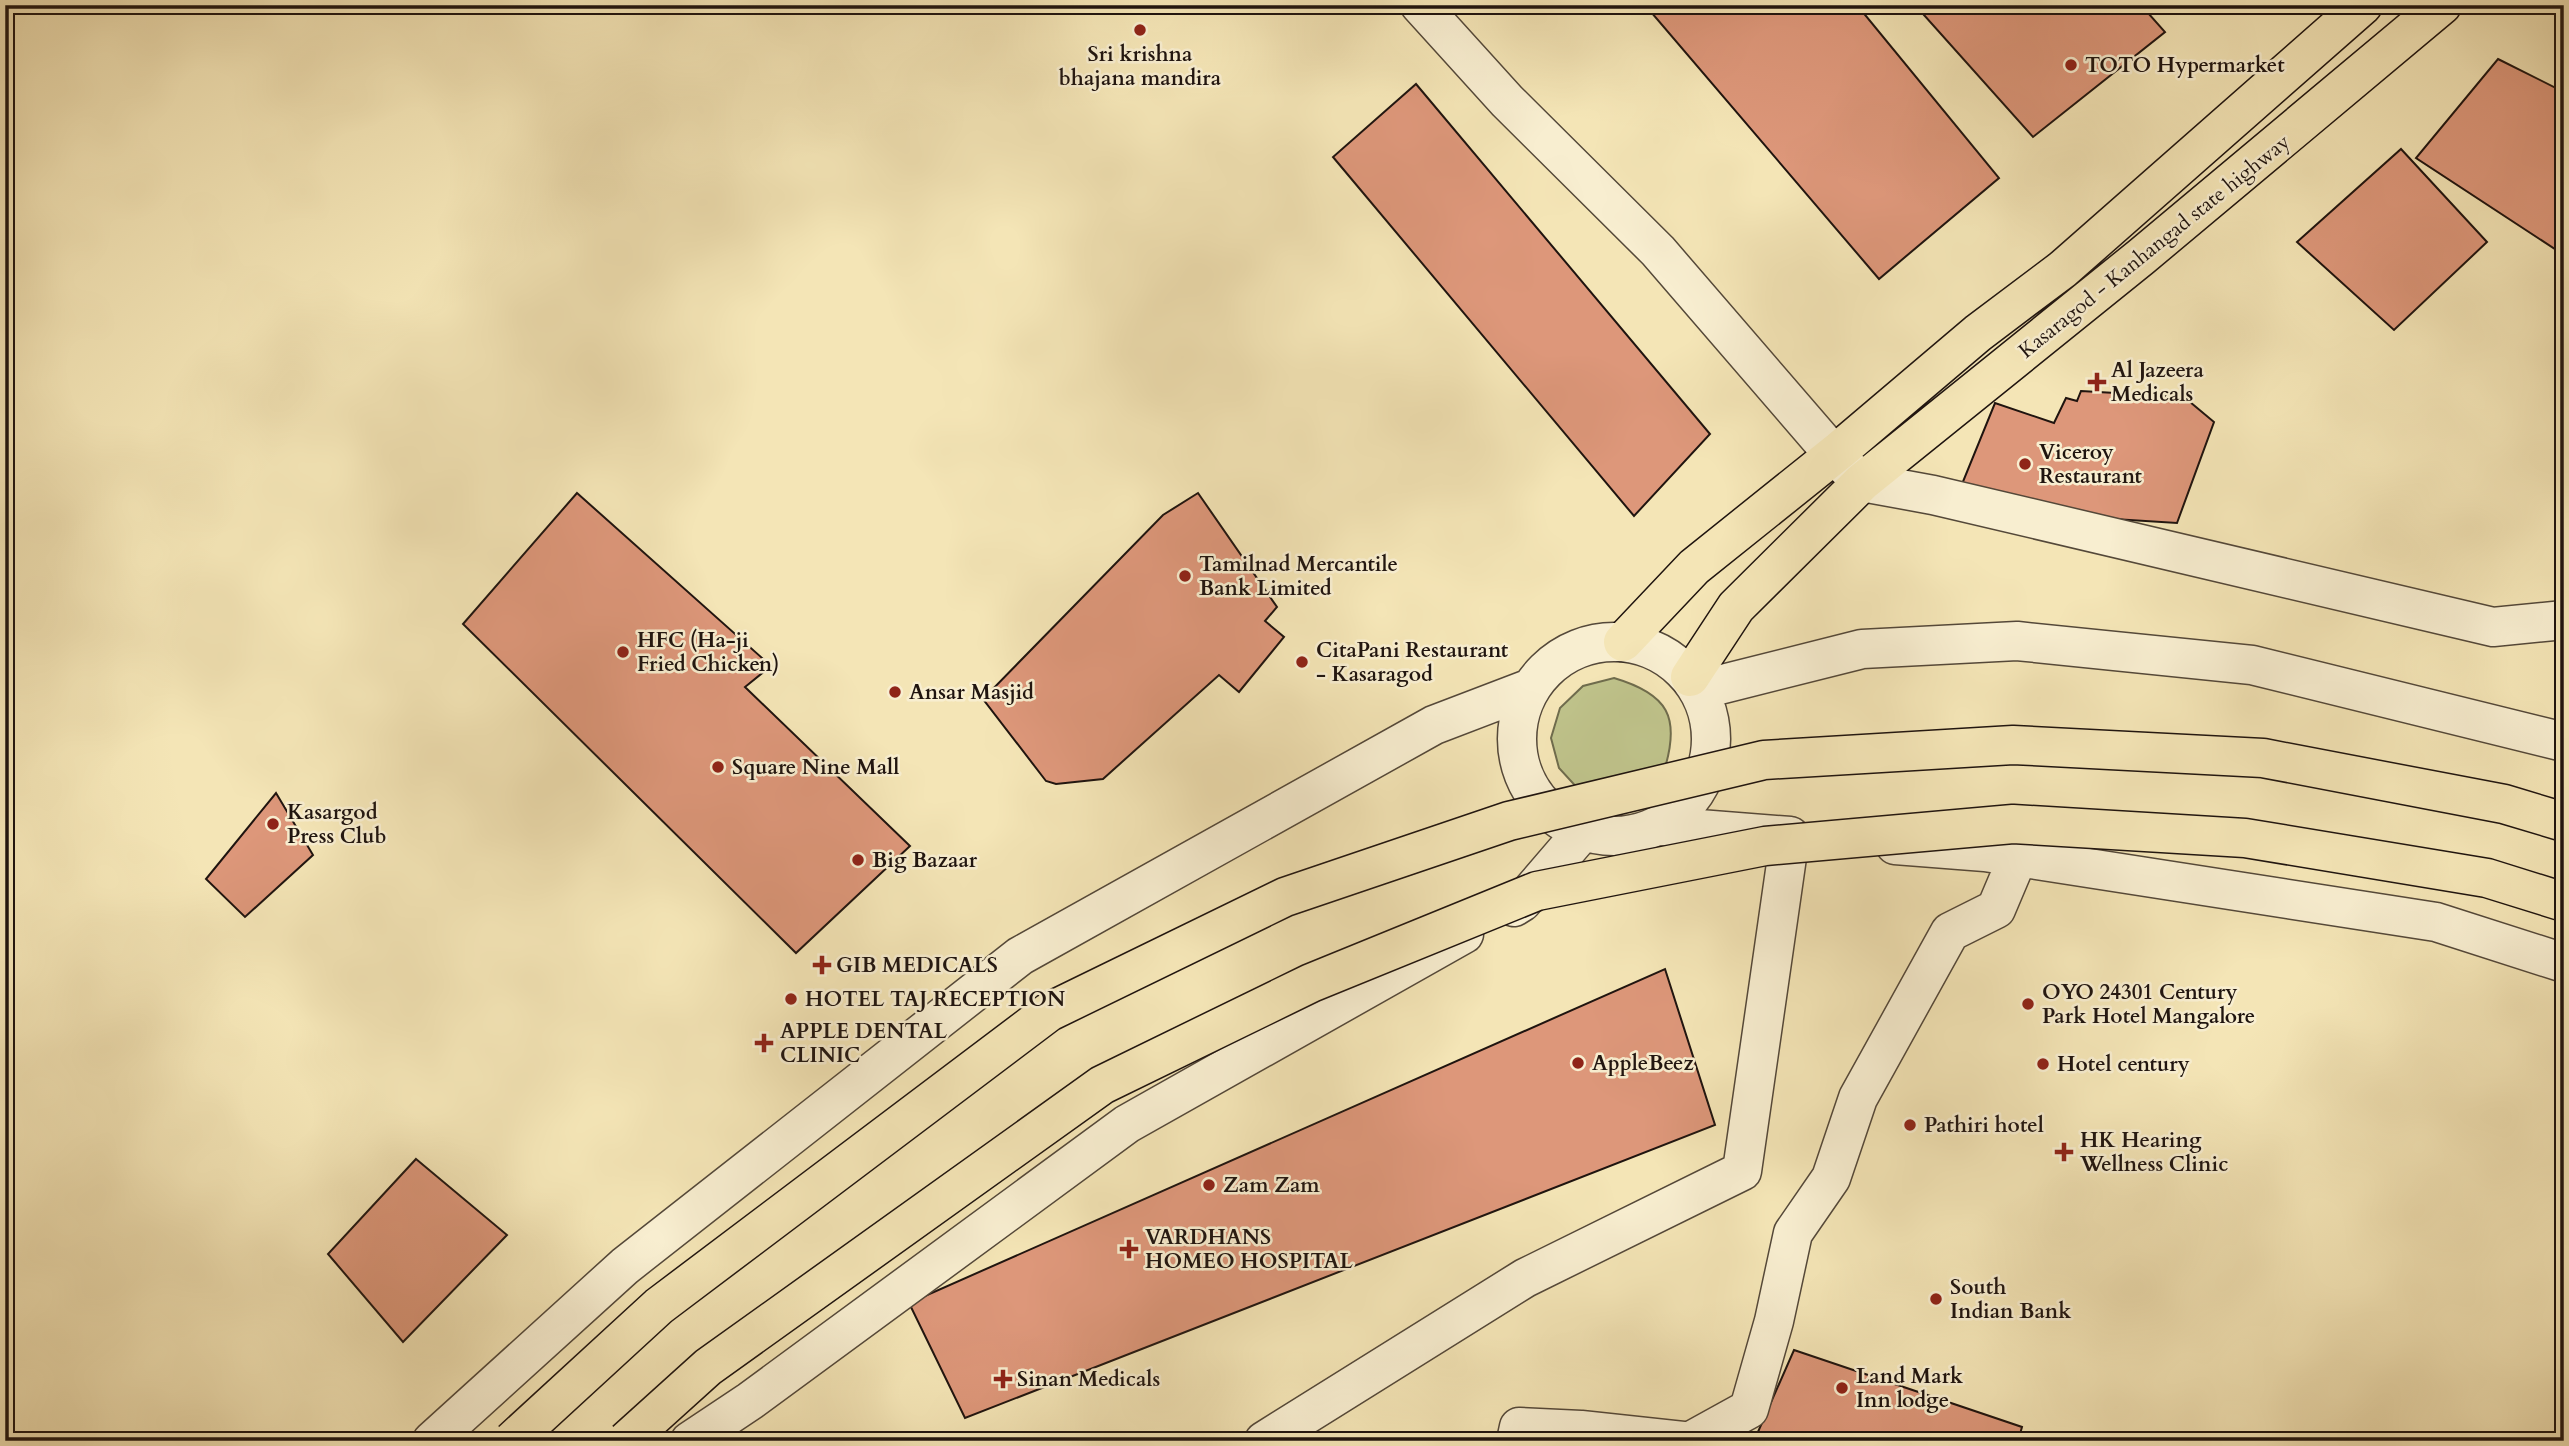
<svg xmlns="http://www.w3.org/2000/svg" width="2569" height="1446" font-family="Cardo,serif">
<style>
.green{fill:#bfc38b;stroke:#6f6c4d;stroke-width:2}
.building{fill:#dd977a;stroke:#1f140f;stroke-width:2}
.lines{fill:none;stroke-linecap:round;stroke-linejoin:round}
.minor-casing{stroke:#544839;stroke-width:41}
.major-casing{stroke:#1f140f;stroke-width:41}
.minor{stroke:#f8eed0;stroke-width:38}
.major{stroke:#f4e5b6;stroke-width:38}
.highway-bridge-casing{stroke:#1f140f;stroke-width:41;stroke-linecap:butt}
.highway-bridge{stroke:#f4e5b6;stroke-width:38}
.poi-dot{fill:#8f2418;stroke:#f8eed0;stroke-width:2.5}
.labels{text-anchor:middle;stroke-width:5;stroke-linejoin:round;paint-order:stroke}
.poi-label{font-size:21px;font-weight:bold;fill:#1f140f;stroke:#f8eed0;text-anchor:start}
.street-label{font-size:21px;fill:#1f140f;stroke:#f8eed0}
</style>
<rect width="100%" height="100%" fill="#f4e5b6"/>
<filter id="stains"><feTurbulence type="fractalNoise" baseFrequency=".00286" numOctaves="4"/><feColorMatrix values="0 0 0 0 .2 0 0 0 0 .09 0 0 0 0 .02 0 0 0 .5 -.17"/></filter>
<radialGradient id="worn" r=".72"><stop offset=".6" stop-color="#630" stop-opacity="0"/><stop offset="1" stop-color="#630" stop-opacity=".3"/></radialGradient>
<path class="green" d="M1614,678C1668,694 1681,717 1664,771L1580,791L1559,768L1551,738L1560,708L1583,686Z"/>
<path class="building" d="M1645,5H1857L1999,178L1879,279Z
M1915,5H2141L2165,32L2033,137Z
M2498,59L2564,92V255L2416,158Z
M1416,84L1710,434L1634,516L1333,157Z
M2401,149L2487,242L2394,330L2297,242Z
M2081,391L2184,397L2214,422L2177,523L2098,518L1962,484L1995,403L2054,423L2066,398L2077,401Z
M577,493L771,666L745,687L910,846L796,953L463,624Z
M1198,493L1277,607L1265,621L1284,637L1239,692L1219,675L1103,779L1056,784L1046,781L983,699L1163,515Z
M276,793L313,855L245,917L206,879Z
M1665,969L1715,1125L965,1418L909,1303Z
M416,1159L507,1235L403,1342L328,1254Z
M1794,1350L2022,1427L2018,1441H1754Z"/>
<g class="lines">
<defs>
<path id="minor" d="M1420,5L1507,101L1658,251L1834,455L1862,482L1933,495L2493,627L2564,620
M1517 739a97 97 0 1 1 194 0a97 97 0 1 1-194 0Z
M1699,690L1862,649L2017,641L2252,665L2564,742
M1661,826L1790,836
M1895,845L1985,852L2436,922L2564,963
M1514,907L1522,902L1583,831
M432,1441L625,1266L1020,956L1434,725L1531,688
M690,1441L750,1401L1127,1124L1464,934
M1264,1441L1525,1278L1742,1171L1790,836
M1516,1441L1519,1427L1581,1430L1683,1441
M1691,1441L1749,1409L1774,1321L1793,1233L1831,1178L1858,1098L1950,932L1996,909L2018,857"/>
<path id="major" d="M1623,642L1694,567L1840,450L1978,333L2063,269L2363,5
M1690,677L1736,607L1862,482L2141,257L2442,5"/>
</defs>
<use href="#minor" class="minor-casing"/>
<use href="#major" class="major-casing"/>
<use href="#minor" class="minor"/>
<use href="#major" class="major"/>
<defs>
<path id="highway-bridge" d="M512,1441L659,1306L1049,1012L1285,897L1509,821L1764,760L2013,745L2263,758L2504,804L2564,822
M626,1441L708,1367L1102,1085L1311,983L1537,891L1765,846L2013,824L2245,838L2487,878L2564,902"/>
</defs>
<use href="#highway-bridge" class="highway-bridge-casing"/>
<use href="#highway-bridge" class="highway-bridge"/>
</g>
<g class="poi-dot">
<circle cx="1140" cy="30" r="7"/>
<circle cx="2071" cy="65" r="7"/>
<path d="M2093.5 371.5h7v7h7v7h-7v7h-7v-7h-7v-7h7z"/>
<circle cx="2025" cy="464" r="7"/>
<circle cx="1185" cy="576" r="7"/>
<circle cx="623" cy="652" r="7"/>
<circle cx="1302" cy="662" r="7"/>
<circle cx="895" cy="692" r="7"/>
<circle cx="718" cy="767" r="7"/>
<circle cx="273" cy="824" r="7"/>
<circle cx="858" cy="860" r="7"/>
<path d="M818.5 954.5h7v7h7v7h-7v7h-7v-7h-7v-7h7z"/>
<circle cx="791" cy="999" r="7"/>
<circle cx="2028" cy="1004" r="7"/>
<path d="M760.5 1032.5h7v7h7v7h-7v7h-7v-7h-7v-7h7z"/>
<circle cx="1578" cy="1063" r="7"/>
<circle cx="2043" cy="1064" r="7"/>
<circle cx="1910" cy="1125" r="7"/>
<path d="M2060.5 1141.5h7v7h7v7h-7v7h-7v-7h-7v-7h7z"/>
<circle cx="1209" cy="1185" r="7"/>
<path d="M1125.5 1238.5h7v7h7v7h-7v7h-7v-7h-7v-7h7z"/>
<circle cx="1936" cy="1299" r="7"/>
<path d="M999.5 1368.5h7v7h7v7h-7v7h-7v-7h-7v-7h7z"/>
<circle cx="1842" cy="1388" r="7"/>
</g>
<g class="labels">
<g class="poi-label">
<text x="1140" y="61" text-anchor="middle">Sri krishna<tspan x="1140" dy="24">bhajana mandira</tspan></text>
<text x="2085" y="72">TOTO Hypermarket</text>
<text x="2111" y="377">Al Jazeera<tspan x="2111" dy="24">Medicals</tspan></text>
<text x="2039" y="459">Viceroy<tspan x="2039" dy="24">Restaurant</tspan></text>
<text x="1199" y="571">Tamilnad Mercantile<tspan x="1199" dy="24">Bank Limited</tspan></text>
<text x="637" y="647">HFC (Ha-ji<tspan x="637" dy="24">Fried Chicken)</tspan></text>
<text x="1316" y="657">CitaPani Restaurant<tspan x="1316" dy="24">- Kasaragod</tspan></text>
<text x="909" y="699">Ansar Masjid</text>
<text x="732" y="774">Square Nine Mall</text>
<text x="287" y="819">Kasargod<tspan x="287" dy="24">Press Club</tspan></text>
<text x="872" y="867">Big Bazaar</text>
<text x="836" y="972">GIB MEDICALS</text>
<text x="2042" y="999">OYO 24301 Century<tspan x="2042" dy="24">Park Hotel Mangalore</tspan></text>
<text x="805" y="1006">HOTEL TAJ RECEPTION</text>
<text x="780" y="1038">APPLE DENTAL<tspan x="780" dy="24">CLINIC</tspan></text>
<text x="1592" y="1070">AppleBeez</text>
<text x="2057" y="1071">Hotel century</text>
<text x="1924" y="1132">Pathiri hotel</text>
<text x="2080" y="1147">HK Hearing<tspan x="2080" dy="24">Wellness Clinic</tspan></text>
<text x="1223" y="1192">Zam Zam</text>
<text x="1145" y="1244">VARDHANS<tspan x="1145" dy="24">HOMEO HOSPITAL</tspan></text>
<text x="1950" y="1294">South<tspan x="1950" dy="24">Indian Bank</tspan></text>
<text x="1856" y="1383">Land Mark<tspan x="1856" dy="24">Inn lodge</tspan></text>
<text x="1017" y="1386">Sinan Medicals</text>
</g>
<g class="street-label">
<text transform="translate(2154 246) rotate(-39)" y="7">Kasaragod - Kanhangad state highway</text>
</g>
</g>
<rect width="2569" height="1446" fill="none" stroke="#f4e5b6" stroke-width="28"/>
<rect x="7" y="7" width="2555" height="1432" fill="none" stroke="#1f140f" stroke-width="3.5"/>
<rect x="14" y="14" width="2541" height="1418" fill="none" stroke="#1f140f" stroke-width="2"/>
<rect width="100%" height="100%" filter="url(#stains)"/>
<rect width="100%" height="100%" fill="url(#worn)"/>
</svg>
